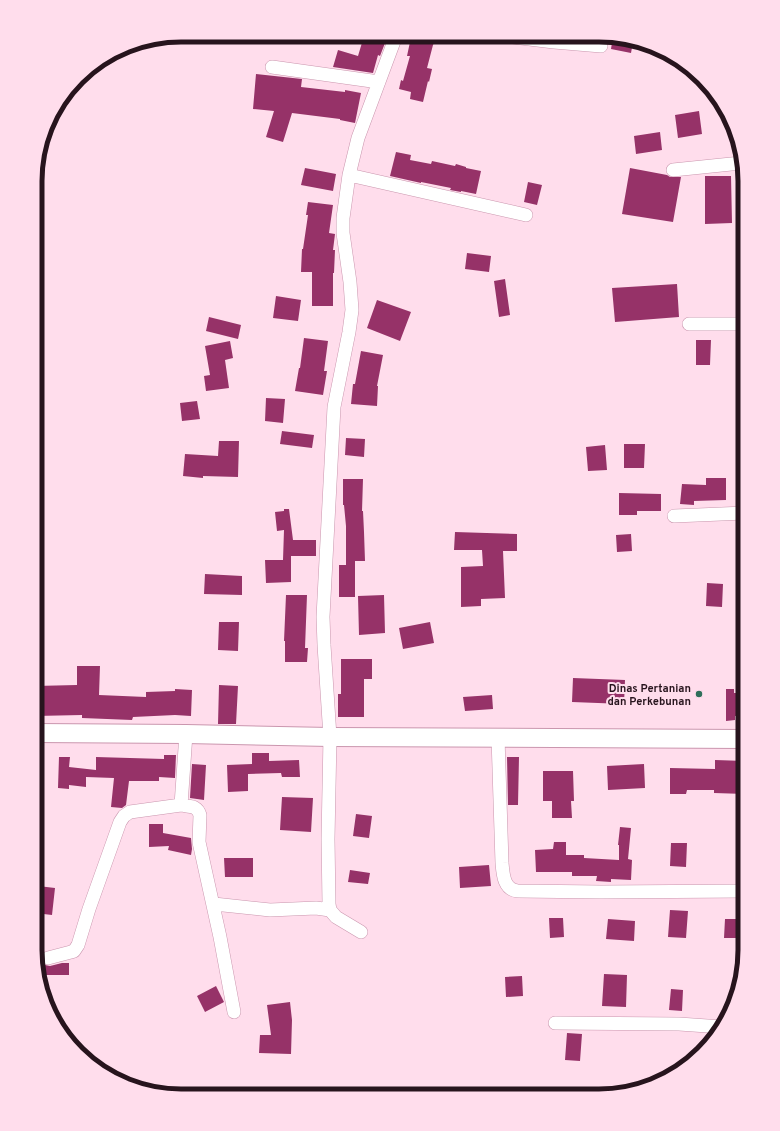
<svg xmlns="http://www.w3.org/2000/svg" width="780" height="1131" font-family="Overpass,sans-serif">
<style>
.building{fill:#963268}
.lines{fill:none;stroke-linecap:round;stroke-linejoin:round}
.minor-casing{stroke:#ca96ae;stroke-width:14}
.highway-casing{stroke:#ca96ae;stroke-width:20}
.minor{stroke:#fff;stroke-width:13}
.highway{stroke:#fff;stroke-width:18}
.poi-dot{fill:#2f6e5a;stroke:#ffddec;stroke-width:1.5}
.labels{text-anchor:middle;stroke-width:4;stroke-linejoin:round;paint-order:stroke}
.poi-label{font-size:11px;font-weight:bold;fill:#27141d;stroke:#ffddec;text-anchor:end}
.rim{fill:none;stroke:#27141d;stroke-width:5}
</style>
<rect width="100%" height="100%" fill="#ffddec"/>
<path class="building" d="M364,36H386L383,42L385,43L380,56L378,55L373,73L333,67L338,50L358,56Z
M415,36H437L433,45L427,68L432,69L429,82L428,81L423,102L410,99L411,92L399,89L401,80L403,81L410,56H407L410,42L411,43Z
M613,36H618L633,42L631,53L611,49Z
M256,74L302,79L301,87L345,92V90L361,93L355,123L340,120V119L292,113L283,142L266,137L274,111L253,109Z
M699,111L702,134L678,138L675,115Z
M660,132L662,150L636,154L634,136Z
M396,152L411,155L410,160L431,164L432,161L455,166L456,164L466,167V168L481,171L476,194L461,191V192L450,190L451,188L421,182V183L390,176Z
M305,168L336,174L333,191L301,185Z
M630,168L667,175L670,177H681L673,222L622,214Z
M705,176H731L732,223L705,224Z
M528,182L542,185L537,205L524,202Z
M308,202L333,205L329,233L335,234L333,250H335L334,273H333V306H312V272H301L302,249H303L308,215H306Z
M467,253L491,256L489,272L465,269Z
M505,279L510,315L499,317L494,281Z
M677,284L679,317L615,322L612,288Z
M276,296L301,300L298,321L273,318Z
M377,300L411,312L400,341L367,328Z
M209,317L241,325L238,339L206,331Z
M737,332H745V359H737Z
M304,338L328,341L324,371H327L323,395L295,391L299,368H300Z
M696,340H711L710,365H696Z
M230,341L233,358L225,360L229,388L206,391L204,376L210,375L205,346Z
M361,351L383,355L377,386H378L377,406L351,404L353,384H355Z
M266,398L285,399L283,423L265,421Z
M197,401L200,419L182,421L180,403Z
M282,431L314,435L312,448L280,444Z
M346,438L365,439L364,457L345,455Z
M219,441H239L238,477L203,476V478L183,476L185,454L218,456Z
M624,444H645L644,468H624Z
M605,445L607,470L588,471L586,447Z
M706,478H726V500L694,501V505L680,504L682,484L706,485Z
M343,479H363L362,511H363L364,532L365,561H355V597H339V565H346V526L344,505H343Z
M619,493L661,494V511H637V515H619Z
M284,509H289L293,540H316V556H291V582L266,583L265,560H283L284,530L277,531L275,512L284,511Z
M455,532L517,534V551H503L505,598L481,599V606L461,607V567L483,566L482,550H454Z
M631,534L632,551L617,552L616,535Z
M205,574L242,576V595L204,594Z
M707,583L723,584L722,607L706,606Z
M286,595H307L305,648H308L307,662H285V641H284Z
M384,595L385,633L359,635L358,596Z
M219,622H239L238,651L218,650Z
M430,622L434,643L403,649L399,628Z
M341,659H372V679H364V717H338V694H341Z
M77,666H100L99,695L146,697V692L175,691V689L192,690L191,716L175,715L133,717L132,720L82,718V715L35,716V686L77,685Z
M573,678L625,680L624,704L572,702Z
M219,685L238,686L236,724H218Z
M726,689H734V693H745V716H735V720L726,721Z
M492,695L493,709L465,711L463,697Z
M252,753H269V761L299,760L300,777H282L281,773L248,774V791L228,792L227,765L252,764Z
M164,755H176L175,778L159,777V781H129L126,805L122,808L111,807L114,778L86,777V787L69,785V789L58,788L59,757H70L69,767L96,770V757L164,759Z
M507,757H519L518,805H508Z
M715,760L745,761V794L714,793V790H687L686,794H670V768L715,769Z
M192,764L206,765L204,800L190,798Z
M644,764L645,788L608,790L607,766Z
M543,771H573L574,801H571L572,818H552V801H543Z
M282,797L313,798L311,832L280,830Z
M356,814L372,816L369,838L353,836Z
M149,824H163V833L191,838L192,849L191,855L168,850L169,846L149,847Z
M620,827L631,828L628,859L632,860L631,880L611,879V882L596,881L597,876H572V872H536L535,850L553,849L554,842H566V855H584V858L619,860V845H618Z
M671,843H687L686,867L670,866Z
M224,858H253V877H225Z
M489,865L491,886L460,888L459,867Z
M350,870L370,873L368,884L348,882Z
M38,886L55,888L52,915L35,913Z
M670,910L688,911L686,938L668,937Z
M549,918H563L564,937L550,938Z
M608,919L635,921L634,941L606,939Z
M725,919H737L736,938H724Z
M62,963H69V975H45V965L50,966Z
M604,974L627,975L626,1007L602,1006Z
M522,976L523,996L506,997L505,977Z
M216,986L224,1002L205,1012L197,996Z
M671,989L683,990L682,1011L669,1010Z
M290,1002L292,1020L291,1054L259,1053L260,1035H271L267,1005Z
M567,1033L582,1034L580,1061L565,1060Z"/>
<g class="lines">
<defs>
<path id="minor" d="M505,36L554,42L601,46
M272,67L379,82
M673,170L741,163
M349,175L526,215
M689,324H745
M674,516L745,513
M498,737L502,863C503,875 504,890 518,891L601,892L745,891
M181,805C190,807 197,805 200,815L199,842L220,937L234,1012
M214,904L270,910L316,908L330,910
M361,932L336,917L330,910L329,904L328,839L330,737L324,645L323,617L334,407L349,332L352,310L350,282L343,233V218L349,175L358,138L396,36
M48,958L71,952L74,951L78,945L89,909L120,822L124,816L130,812L181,805L186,734
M555,1023L679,1024L722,1027"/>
<path id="highway" d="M35,733L186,734L330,737L745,739"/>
</defs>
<use href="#minor" class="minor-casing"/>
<use href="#highway" class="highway-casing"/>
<use href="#minor" class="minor"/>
<use href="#highway" class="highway"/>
</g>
<circle class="poi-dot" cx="699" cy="694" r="4"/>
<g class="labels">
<g class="poi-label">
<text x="691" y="692">Dinas Pertanian<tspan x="691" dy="13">dan Perkebunan</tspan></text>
</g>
</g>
<path d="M0 0H780V1131H0ZM181 42H599A139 139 0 0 1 738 181V950A139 139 0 0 1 599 1089H181A139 139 0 0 1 42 950V181A139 139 0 0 1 181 42Z" fill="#ffddec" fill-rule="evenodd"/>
<path class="rim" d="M181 42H599A139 139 0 0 1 738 181V950A139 139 0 0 1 599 1089H181A139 139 0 0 1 42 950V181A139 139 0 0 1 181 42Z"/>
</svg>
